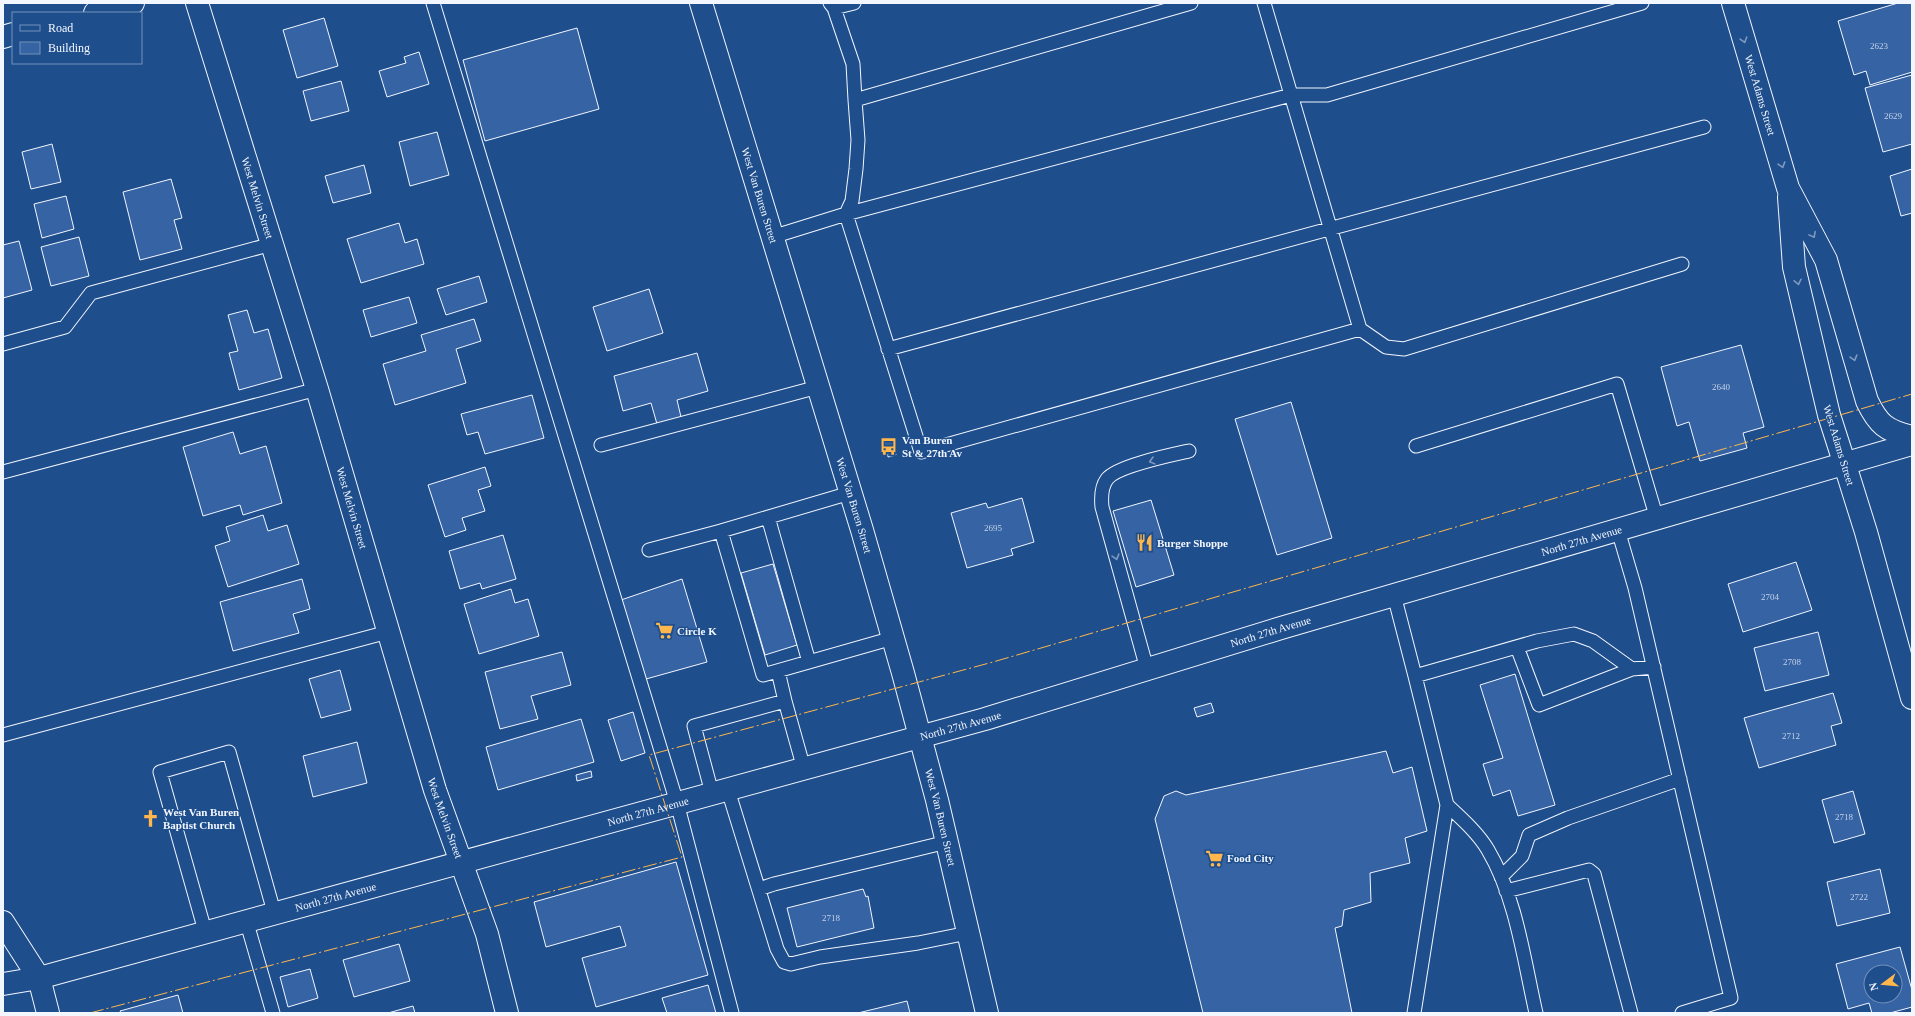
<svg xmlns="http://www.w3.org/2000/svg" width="1915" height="1016" font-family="Georgia,serif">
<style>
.building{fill:#3563a3;stroke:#f2f6ff;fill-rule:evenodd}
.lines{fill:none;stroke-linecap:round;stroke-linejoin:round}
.service-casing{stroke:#f2f6ff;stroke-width:15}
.minor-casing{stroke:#f2f6ff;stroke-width:24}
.tertiary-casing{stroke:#f2f6ff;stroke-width:24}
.secondary-casing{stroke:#f2f6ff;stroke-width:24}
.primary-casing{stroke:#f2f6ff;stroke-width:24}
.service{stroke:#1f4e8c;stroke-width:13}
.minor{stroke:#1f4e8c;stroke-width:22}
.tertiary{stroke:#1f4e8c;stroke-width:22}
.secondary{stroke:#1f4e8c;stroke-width:22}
.primary{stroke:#1f4e8c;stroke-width:22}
.power{stroke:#ffb74d;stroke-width:1;stroke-dasharray:14 3 2 3;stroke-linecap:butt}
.oneway{stroke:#7e9ac0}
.labels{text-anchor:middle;stroke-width:3;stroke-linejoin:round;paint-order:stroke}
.number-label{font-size:9px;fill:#c3d1e8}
.street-label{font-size:11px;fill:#f2f6ff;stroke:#1f4e8c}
.poi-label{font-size:11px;font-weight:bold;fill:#f2f6ff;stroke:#1f4e8c;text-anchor:start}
</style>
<rect width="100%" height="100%" fill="#1f4e8c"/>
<path class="building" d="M1898,3H1912V72L1870,85L1866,71L1854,75L1838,21Z
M324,18L338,66L297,78L283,30Z
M577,28L599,109L485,141L463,60Z
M419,52L429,84L387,97L379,71L406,63L404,57Z
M1912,75V144L1883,152L1865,88Z
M341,81L349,111L311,121L303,91Z
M437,132L449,175L410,186L399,142Z
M52,144L61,182L31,189L22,152Z
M364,165L371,193L333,203L325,176Z
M1912,169V213L1901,216L1890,176Z
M171,179L182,218L174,220L182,249L140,260L123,192Z
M66,196L74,229L42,238L34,204Z
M399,223L405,243L417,239L424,264L361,283L347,239Z
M79,237L89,276L51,286L41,247Z
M19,241L32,290L3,298V245Z
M479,276L487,302L446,315L437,289Z
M649,289L663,333L607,351L593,307Z
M409,297L417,323L371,337L363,310Z
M247,310L254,333L268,329L282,378L239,390L229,353L238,351L228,315Z
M474,319L481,341L456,349L466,383L395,405L383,364L426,351L421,335Z
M1741,345L1764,427L1743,433L1747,448L1700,461L1689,422L1677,426L1661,367Z
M697,353L708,391L677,400L681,417L657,424L651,403L623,411L614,376Z
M532,395L544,438L485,454L478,432L467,435L461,414Z
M1291,402L1332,538L1277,555L1235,419Z
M233,432L240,454L266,446L282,503L243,515L240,505L203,516L183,447Z
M891,437L896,455L888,457L884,444Z
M485,467L491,486L478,490L485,511L462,518L466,530L445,537L428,485Z
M1022,498L1034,542L1011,549L1013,555L967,568L951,513L986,503L988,508Z
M1151,500L1174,575L1136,587L1113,511Z
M263,515L268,531L287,525L299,564L228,587L215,546L230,541L226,527Z
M503,535L516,579L482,589L480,583L460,589L449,551Z
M1796,562L1812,610L1743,632L1728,584Z
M773,564L797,645L765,655L741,573Z
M302,579L310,609L293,614L299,633L233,651L220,602Z
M682,579L707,662L646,679L621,600Z
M511,589L515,603L528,599L539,636L479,654L464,604Z
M1818,632L1829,675L1765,691L1754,648Z
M562,652L571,685L531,696L538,719L500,729L485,672Z
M340,670L351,710L321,718L309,679Z
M1515,674L1555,805L1518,816L1510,790L1493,796L1483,764L1503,758L1480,685Z
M1833,693L1842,723L1831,726L1836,745L1759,768L1744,718Z
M1211,703L1214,712L1197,717L1194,708Z
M633,712L645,753L621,761L608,720Z
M581,719L594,762L498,790L486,747Z
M357,742L367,783L313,797L303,756Z
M1386,751L1393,773L1412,767L1427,831L1405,838L1410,863L1370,873L1371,902L1344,910L1342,926L1335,928L1352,1013H1203L1155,819L1164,796L1176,791L1186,795Z
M591,771L592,777L577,781L576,775Z
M1853,791L1865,834L1834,843L1822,800Z
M676,862L708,975L596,1007L582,958L626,946L620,926L546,947L534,902Z
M1880,869L1890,913L1837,926L1827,882Z
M863,889L866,897L868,896L874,928L797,947L787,908Z
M399,944L410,981L354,997L343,960Z
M1900,947L1912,990V1007L1890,1013H1872L1869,1003L1848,1009L1836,964ZM1871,972H1895V996H1871Z
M310,969L318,998L288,1007L280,977Z
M708,985L716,1013H667L662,998Z
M178,995L183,1013H121L120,1011Z
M907,1001L910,1013H858Z
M413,1006L415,1013H388Z"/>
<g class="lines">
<defs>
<path id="service" d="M433,3L677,803L732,1013
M830,3L834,8L853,64L855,100L858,140L856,169L852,201L846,214L921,452L1360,329L1264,3
M834,8L854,3
M855,100L1191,3
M772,237L846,214L1291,95H1327L1642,3
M1360,329L1386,347L1404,349L1682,264
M3,344L65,327L91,293L272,244
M888,349L1704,127
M601,445L818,387
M1416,446L1617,384L1657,519
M3,472L317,389
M850,493L721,531L763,675L893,638
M768,517L809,662
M1618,530L1635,588L1731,998L1682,1013
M649,550L721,531
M1394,595L1415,676L1447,805L1414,1013
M1517,647L1539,705L1632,669
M1147,669L1102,507C1101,497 1101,487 1107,479C1117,466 1171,455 1189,451
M778,671L785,701
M1415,676L1537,641L1574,634L1593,641L1632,669L1654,667
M3,735L388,632
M728,790L777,949L784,962L791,964L820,957L918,943L968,933
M712,793L694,726L785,701L804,769
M1447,805C1461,818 1478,833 1488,850C1516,897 1524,960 1536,1013
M1501,877L1522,856L1529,835L1568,818L1680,779
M759,889L774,884L947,842
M1506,891L1589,870L1594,874L1631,1013
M246,920L273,1013
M205,931L160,772L229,752L274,912"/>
<g id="minor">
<path id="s1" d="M197,3L317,389L435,790L487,934L507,1013"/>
<path d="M95,13L133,3"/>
<path d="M3,37L13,34"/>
<path d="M1845,465L1866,532L1912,698"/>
<path d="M3,922L39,978L48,1013"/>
</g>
<g id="tertiary">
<path id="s2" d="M1733,3L1788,188L1826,260L1867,401C1878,424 1886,431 1912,437"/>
<path d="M1789,197L1794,267L1829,415L1845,465"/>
</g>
<g id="secondary">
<path id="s3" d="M3,984L39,978L985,719L1281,628L1912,444"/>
</g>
<g id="primary">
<path id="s4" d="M701,3L862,530L903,673L937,800L987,1013"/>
</g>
</defs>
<use href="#service" class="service-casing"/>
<use href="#minor" class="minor-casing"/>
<use href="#tertiary" class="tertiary-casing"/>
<use href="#secondary" class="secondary-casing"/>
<use href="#primary" class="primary-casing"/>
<use href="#service" class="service"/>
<use href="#minor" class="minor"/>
<use href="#tertiary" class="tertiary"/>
<use href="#secondary" class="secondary"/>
<use href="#primary" class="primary"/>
<path class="power" d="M90,1013L682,857L649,755L993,662L1912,394"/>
</g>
<defs><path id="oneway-chevron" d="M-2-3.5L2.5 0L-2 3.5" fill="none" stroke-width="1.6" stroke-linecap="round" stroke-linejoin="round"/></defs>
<g class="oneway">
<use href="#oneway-chevron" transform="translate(1744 40) rotate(73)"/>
<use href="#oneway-chevron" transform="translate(1782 165) rotate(73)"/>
<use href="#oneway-chevron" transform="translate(1813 235) rotate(62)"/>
<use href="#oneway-chevron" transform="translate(1798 282) rotate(77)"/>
<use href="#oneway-chevron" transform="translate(1854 358) rotate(74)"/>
<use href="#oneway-chevron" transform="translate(1152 461) rotate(165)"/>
<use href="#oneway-chevron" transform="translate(1116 557) rotate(74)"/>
</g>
<defs>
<symbol id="bus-bare" viewBox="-9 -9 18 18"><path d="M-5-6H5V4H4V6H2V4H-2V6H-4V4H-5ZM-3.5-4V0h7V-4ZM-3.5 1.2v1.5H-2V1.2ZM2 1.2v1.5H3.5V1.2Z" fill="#ffb74d" stroke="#1f4e8c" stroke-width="2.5" paint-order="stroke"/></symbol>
<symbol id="restaurant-bare" viewBox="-9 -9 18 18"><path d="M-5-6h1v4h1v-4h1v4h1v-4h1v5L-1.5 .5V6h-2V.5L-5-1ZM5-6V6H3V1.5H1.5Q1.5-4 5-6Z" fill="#ffb74d" stroke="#1f4e8c" stroke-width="2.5" paint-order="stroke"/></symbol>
<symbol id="supermarket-bare" viewBox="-9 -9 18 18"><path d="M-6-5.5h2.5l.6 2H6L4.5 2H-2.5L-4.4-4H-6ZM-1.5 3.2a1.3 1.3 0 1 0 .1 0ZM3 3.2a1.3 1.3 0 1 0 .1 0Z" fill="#ffb74d" stroke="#1f4e8c" stroke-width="2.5" paint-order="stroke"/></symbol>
<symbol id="church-bare" viewBox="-9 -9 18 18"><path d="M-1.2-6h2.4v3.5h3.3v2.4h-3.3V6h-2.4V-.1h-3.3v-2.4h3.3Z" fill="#ffb74d" stroke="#1f4e8c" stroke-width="2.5" paint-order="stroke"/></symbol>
</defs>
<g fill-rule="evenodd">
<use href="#bus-bare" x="876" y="434" width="25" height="25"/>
<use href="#restaurant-bare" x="1132" y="530" width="25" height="25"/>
<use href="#supermarket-bare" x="652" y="618" width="25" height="25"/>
<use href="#church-bare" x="138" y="806" width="25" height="25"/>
<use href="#supermarket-bare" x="1202" y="846" width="25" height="25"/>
</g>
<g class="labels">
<g class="number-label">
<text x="1879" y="49">2623</text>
<text x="1893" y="119">2629</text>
<text x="1721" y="390">2640</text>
<text x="993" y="531">2695</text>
<text x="1770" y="600">2704</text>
<text x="1792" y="665">2708</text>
<text x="1791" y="739">2712</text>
<text x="1844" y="820">2718</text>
<text x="1859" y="900">2722</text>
<text x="831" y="921">2718</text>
</g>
<g class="street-label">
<text dy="4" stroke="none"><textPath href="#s2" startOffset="96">West Adams Street</textPath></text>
<text dy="4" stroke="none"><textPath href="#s4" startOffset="201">West Van Buren Street</textPath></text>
<text dy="4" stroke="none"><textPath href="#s1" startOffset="204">West Melvin Street</textPath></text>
<text transform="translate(1839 445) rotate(73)" y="4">West Adams Street</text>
<text dy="4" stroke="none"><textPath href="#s4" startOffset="525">West Van Buren Street</textPath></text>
<text dy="4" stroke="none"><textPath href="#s1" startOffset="528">West Melvin Street</textPath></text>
<text dy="4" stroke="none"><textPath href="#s3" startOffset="1640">North 27th Avenue</textPath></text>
<text dy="4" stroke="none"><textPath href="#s3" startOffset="1316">North 27th Avenue</textPath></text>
<text dy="4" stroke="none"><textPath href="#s3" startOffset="992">North 27th Avenue</textPath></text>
<text dy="4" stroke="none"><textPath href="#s3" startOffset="668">North 27th Avenue</textPath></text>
<text dy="4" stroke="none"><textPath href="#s4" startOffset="849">West Van Buren Street</textPath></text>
<text dy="4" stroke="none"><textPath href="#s1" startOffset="852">West Melvin Street</textPath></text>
<text dy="4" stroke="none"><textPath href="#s3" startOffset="344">North 27th Avenue</textPath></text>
</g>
<g class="poi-label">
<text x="902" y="444">Van Buren<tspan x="902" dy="13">St &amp; 27th Av</tspan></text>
<text x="1157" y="547">Burger Shoppe</text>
<text x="677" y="635">Circle K</text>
<text x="163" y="816">West Van Buren<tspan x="163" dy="13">Baptist Church</tspan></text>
<text x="1227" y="862">Food City</text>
</g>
</g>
<rect width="1915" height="1016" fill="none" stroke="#f2f6ff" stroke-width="8"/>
<rect x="12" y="12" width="130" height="52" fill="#1f4e8c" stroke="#7391ba"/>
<rect x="20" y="25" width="20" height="6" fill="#1f4e8c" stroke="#7391ba"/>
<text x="48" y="32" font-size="12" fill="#f2f6ff">Road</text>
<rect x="20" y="42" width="20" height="12" fill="#3563a3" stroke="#7391ba"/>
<text x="48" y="52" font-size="12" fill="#f2f6ff">Building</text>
<g transform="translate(1883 984) rotate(254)"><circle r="19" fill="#1f4e8c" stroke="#7391ba"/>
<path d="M0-3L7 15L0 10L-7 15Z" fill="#ffb74d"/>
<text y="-6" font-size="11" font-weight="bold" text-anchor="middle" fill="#f2f6ff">N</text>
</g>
</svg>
